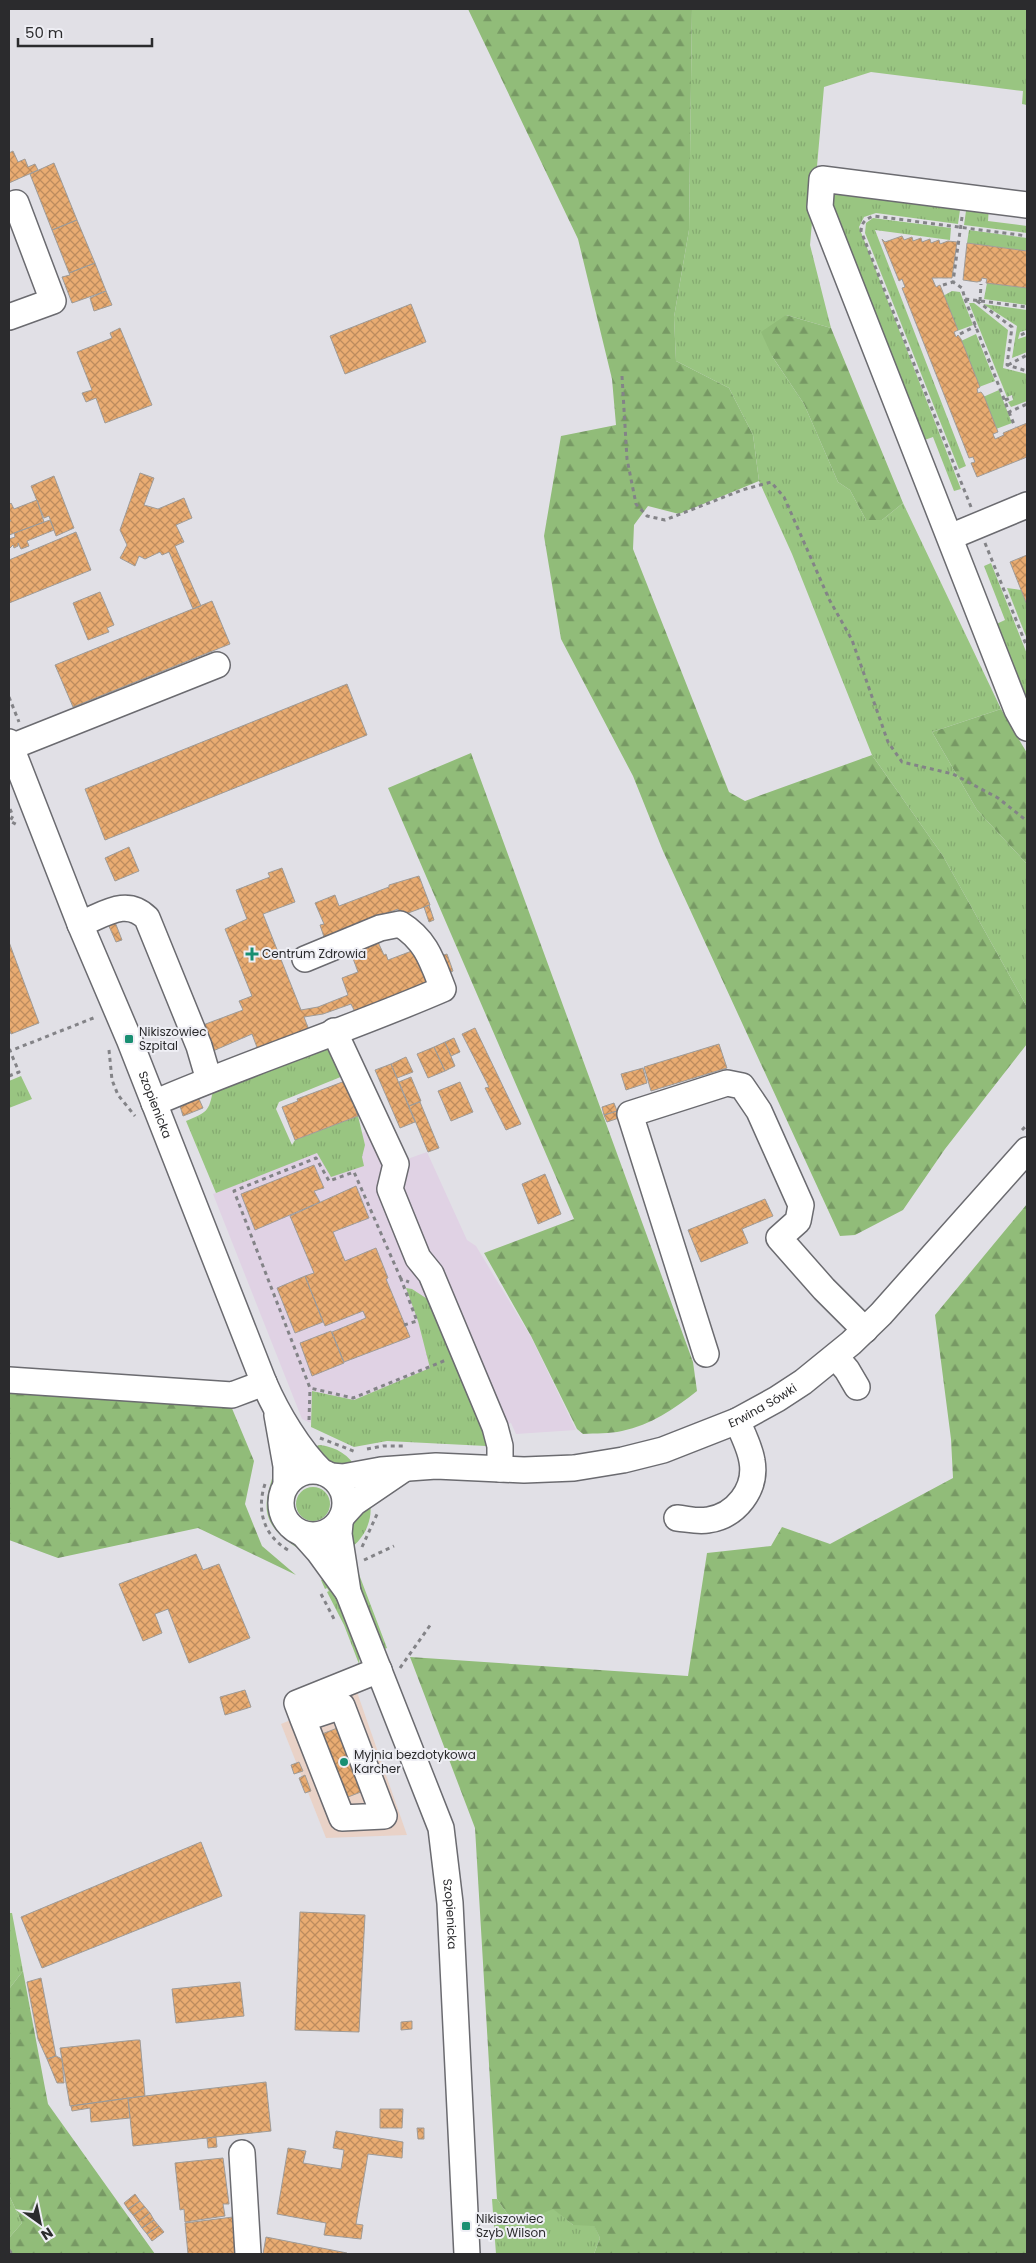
<svg xmlns="http://www.w3.org/2000/svg" width="1036" height="2263" font-family="Poppins,sans-serif">
<style>
.commercial{fill:#e9d2c7}
.medical{fill:#e0d2e4}
.grass{fill:url(#grass-tufts)}
.forest{fill:url(#forest-firs)}
.building{fill:url(#building-cross-hatch);stroke:#9f9b97}
.lines{fill:none;stroke-linecap:round;stroke-linejoin:round}
.minor-casing{stroke:#6b6b70;stroke-width:28}
.path{stroke:#838387;stroke-width:3;stroke-dasharray:4 4;stroke-linecap:butt}
.minor{stroke:#fff;stroke-width:25}
.poi-dot{fill:#198f72;stroke:#eeeef4;stroke-width:2}
.labels{text-anchor:middle;stroke-width:4;stroke-linejoin:round;paint-order:stroke}
.poi-label{font-size:12px;fill:#2b2b2d;stroke:#eeeef4;text-anchor:start}
.street-label{font-size:12px;fill:#2b2b2d;stroke:#eeeef4}
</style>
<defs>
<pattern id="grass-tufts" width="24" height="20" patternUnits="userSpaceOnUse" patternTransform="scale(1.25)"><rect width="24" height="20" fill="#99c581"/><path d="M3 7l-1-3M5 7V3M7 7l1-3M15 17l-1-3M17 17v-4M19 17l1-3" fill="none" stroke="#84a970"/></pattern>
<pattern id="forest-firs" width="22" height="20" patternUnits="userSpaceOnUse" patternTransform="scale(1.25)"><rect width="22" height="20" fill="#91bc79"/><path d="M5 1l3.5 6h-7zM16 11l3.5 6h-7z" fill="#779964"/></pattern>
<pattern id="building-cross-hatch" width="8" height="8" patternUnits="userSpaceOnUse" patternTransform="scale(1.25)"><rect width="8" height="8" fill="#e9ac72"/><path d="M0 0l8 8M0 8l8-8" fill="none" stroke="#bd8c5e"/></pattern>
</defs>
<rect width="100%" height="100%" fill="#e1e0e6"/>
<path class="commercial" d="M357,1692L407,1835L326,1838L281,1724Z"/>
<path class="medical" d="M369,1130L385,1167L427,1152L467,1240L476,1246L531,1337L576,1430L516,1434L511,1423L479,1434L322,1428L302,1419L213,1194Z"/>
<path class="grass" d="M692,9H1027V105L1022,104L1023,91L871,72L824,87L810,245L831,328L786,315L772,356L804,404L838,482L850,490L866,520H882L903,503L1001,709L932,732L977,810L1027,864V1007L943,856L872,755L792,554L759,481L753,435L729,388L676,361L674,317L689,230Z
M831,193L961,203L958,224L876,213L864,217L859,227L961,489L954,491L933,437L919,442L827,200Z
M967,204L989,207L988,221L1027,226V233L964,225Z
M873,218L951,228L950,240L875,230L966,466L959,469L865,233L866,223Z
M969,230L1027,238V251L967,243Z
M987,283L1027,288V305L984,299Z
M952,291L960,292L973,325L957,331L943,296Z
M969,303H974L1008,330L1003,368L1027,374V401L1011,407L1008,402L1013,400L1012,395L1007,397Z
M983,304L1027,310V330L1020,332L1018,339L1027,336V352L1012,358L1017,326Z
M976,334L995,381L979,387L961,341Z
M999,390L1012,423L996,429L983,397Z
M991,563L1027,654V711L992,626L1005,620L984,566Z
M1007,588L1021,590L1027,605V639Z
M331,1045L343,1076L279,1102L276,1109L292,1145L295,1140L358,1116L365,1145L362,1157L364,1166L331,1177L317,1153L216,1193L186,1121C207,1112 209,1112 213,1090Z
M21,1076L32,1099L9,1108V1081Z
M406,1288L412,1289L432,1302L487,1441L486,1446L387,1441L354,1447L311,1427L312,1391L354,1400L430,1368L418,1321Z
M320,1445C336,1447 350,1455 357,1470H337L309,1448Z
M275,1463L279,1480L273,1494L274,1515L279,1527L302,1551C281,1537 261,1524 268,1494C270,1484 274,1474 275,1463Z
M296 1504a17 17 0 1 1 34 0a17 17 0 1 1-34 0Z
M370,1504C373,1518 365,1537 353,1546L348,1524Z
M357,1569L387,1648L382,1650L355,1577Z
M326,1578C336,1597 363,1644 359,1664L344,1625L327,1592L329,1591L327,1588L325,1589L321,1580Z
M9,1913H12L23,1971L9,1989Z
M9,2195L22,2223L9,2238Z
M492,2199H497L515,2225L553,2208L573,2225H594L600,2238L594,2254H496Z"/>
<path class="forest" d="M468,9H692L689,230L674,317L676,361L729,388L753,435L759,481L679,514L648,506L634,525L633,549L729,792L745,801L872,755L943,856L1027,1007V1044L945,1149L903,1210L855,1235L840,1236L663,851L633,776L561,639L544,536L561,436L616,425L612,379L578,239Z
M786,315L831,328L903,503L882,520H866L850,490L838,482L804,404L772,356L761,332Z
M1001,709L1027,753V864L977,810L932,732Z
M471,753L693,1362L697,1391C674,1409 651,1425 622,1431C609,1434 596,1433 583,1434L577,1429L531,1336L484,1253L574,1219L388,788Z
M1027,1204V2254H594L600,2238L594,2226L573,2225L553,2209L515,2225L497,2199L475,1828L410,1657L688,1676L707,1553L771,1546L782,1527L830,1544L953,1478L951,1439L935,1315Z
M9,1375L231,1406L254,1461L245,1504L262,1546L296,1575L198,1528L58,1558L9,1540Z
M23,1971L48,2104L155,2254H9V2238L22,2223L9,2195V1989Z"/>
<path class="building" d="M13,151L18,162L25,159L28,167L35,164L38,170L9,183V153Z
M54,163L77,220L52,230L30,174Z
M77,220L95,263L69,273L52,230Z
M902,236L904,240L912,237L913,241L921,238L922,242L930,239L931,243L939,240L940,244L948,241L957,242L952,278H932L936,287L940,285L958,330L954,332L956,337L958,335L961,339L980,387L977,389L978,393L981,392L984,396L998,432L993,434L995,439L1004,435L1003,433L1027,423V457L977,477L971,463L975,462L973,457L969,458L902,288L905,287L902,279L899,281L882,239L885,242Z
M967,243L1027,251V288L986,283L987,279L982,278L981,281L977,282L963,280Z
M95,263L106,291L72,303L62,277L70,275L69,273Z
M106,291L112,305L94,311L90,298Z
M411,304L426,342L345,374L330,336Z
M120,328L152,405L105,423L96,398L86,402L82,393L92,390L77,352L112,338L110,333Z
M140,473L154,478L144,505L158,509L184,498L192,518L176,525L184,542L175,546L201,606L193,609L169,552L162,555L160,552L145,559L139,556L135,566L120,558L127,545L120,530Z
M54,476L74,528L56,536L49,516L44,518L31,486Z
M37,500L44,522L9,535V523L11,520L9,521V505L11,503L14,509Z
M50,520L54,530L27,541L29,546L21,549L18,543V546L14,548L13,545L9,549V539L15,537L14,533Z
M76,532L91,570L9,603V560Z
M1027,555V605L1010,562Z
M100,592L114,625L107,628L109,632L88,640L73,603Z
M212,601L230,644L73,707L55,665Z
M347,684L367,735L105,840L85,789Z
M129,847L139,871L115,881L105,858Z
M282,868L295,902L263,914L301,1010L318,1007L348,995L342,978L358,972L351,953L378,942L384,955L386,954L388,960L417,949L430,983L355,1012L351,1004L323,1014L304,1017L309,1030L258,1050L252,1034L213,1051L203,1025L243,1010L239,1001L252,996L225,929L247,919L236,890L270,877L268,873Z
M419,876L430,905L400,916L398,909L324,937L320,925L324,924L315,903L335,895L339,906L389,887V885Z
M429,905L434,920L429,922L424,907Z
M115,922L122,940L116,942L108,924Z
M9,942L39,1023L11,1034L9,1029Z
M447,954L453,971L447,974L440,956Z
M475,1028L521,1124L506,1130L485,1088L489,1087L462,1034Z
M454,1038L460,1052L451,1056L445,1042Z
M445,1042L455,1066L445,1071L434,1047Z
M719,1044L727,1068L651,1091L644,1067Z
M434,1047L445,1071L428,1078L417,1054Z
M406,1057L413,1072L397,1078L391,1064Z
M391,1064L415,1122L400,1128L375,1070Z
M643,1068L647,1083L626,1090L621,1074Z
M411,1077L421,1101L409,1106L399,1082Z
M345,1081L358,1116L295,1140L282,1107L298,1101L297,1099Z
M460,1082L473,1112L451,1121L438,1091Z
M195,1099H199L203,1108L183,1116L180,1106Z
M420,1102L439,1148L428,1152L409,1106Z
M614,1103L617,1111L604,1115L602,1107Z
M617,1111L619,1118L607,1122L604,1115Z
M314,1165L324,1188L314,1191L320,1202L255,1230L241,1194Z
M545,1174L561,1214L538,1224L522,1184Z
M356,1186L369,1218L333,1232L345,1261L376,1248L388,1278L386,1279L410,1337L344,1362L332,1332L366,1318L363,1311L325,1326L305,1276L314,1273L290,1216Z
M765,1199L773,1216L742,1229L748,1243L701,1262L688,1230Z
M305,1276L323,1322L295,1333L277,1288Z
M331,1331L344,1363L312,1376L300,1343Z
M196,1554L203,1570L219,1564L250,1638L189,1663L168,1609L155,1614L162,1633L143,1641L119,1584Z
M245,1690L251,1707L225,1715L220,1697Z
M340,1727L366,1790L348,1797L322,1734Z
M299,1762L303,1771L294,1774L291,1765Z
M305,1775L311,1791L305,1793L299,1778Z
M201,1842L222,1896L42,1968L21,1917Z
M300,1912L365,1915L359,2032L295,2030Z
M41,1978L56,2056L47,2059L38,2039L27,1982Z
M240,1982L244,2016L176,2023L172,1989Z
M412,2021V2029L401,2030V2022Z
M136,2040H140L145,2096L70,2106L60,2048Z
M56,2056L62,2059L64,2083H57L47,2059Z
M266,2082L271,2131L133,2146L128,2098Z
M128,2098L130,2118L91,2122L90,2108L72,2111L71,2106Z
M380,2109H403L402,2128H380Z
M417,2128H424V2139H418Z
M336,2131L403,2142L402,2158L368,2154L356,2224L363,2225L361,2239L324,2235L326,2223L277,2214L288,2148L306,2151L303,2163L341,2169L344,2150L333,2148Z
M216,2137L217,2147L208,2148L207,2138Z
M223,2158L229,2204H223L225,2216L185,2222L184,2209L180,2210L175,2163Z
M135,2194L140,2201L128,2209L124,2203Z
M140,2201L145,2207L133,2215L128,2209Z
M145,2207L150,2213L138,2222L133,2215Z
M150,2213L154,2220L142,2228L138,2222Z
M233,2217L237,2254H188L185,2223Z
M154,2220L159,2226L147,2234L142,2228Z
M159,2226L164,2232L152,2241L147,2234Z
M266,2237L347,2253V2254H263Z"/>
<g class="lines">
<defs>
<g id="minor">
<path d="M1027,205L822,179L820,207L1017,710L1027,728"/>
<path d="M9,317L53,301L16,203"/>
<path d="M950,537L1027,505"/>
<path id="s1" d="M9,742L80,924L129,1039L264,1383C277,1413 299,1450 322,1472"/>
<path d="M11,747L217,665"/>
<path d="M80,924C104,915 126,897 147,918L199,1046L209,1080"/>
<path d="M334,1031L396,1164L390,1189L418,1258L431,1274L495,1427L500,1446V1469"/>
<path d="M154,1103C249,1062 348,1030 443,989C432,961 426,940 400,924L380,928L305,959"/>
<path d="M706,1354L630,1114L727,1083L742,1086L759,1111L801,1205L798,1221L779,1238L824,1289L865,1330"/>
<path d="M836,1357L847,1370L857,1387"/>
<path d="M9,1380L232,1395L264,1383"/>
<path d="M277,1415L286,1466V1485"/>
<circle cx="313" cy="1503" r="32"/>
<path id="s2" d="M331,1476L343,1477L381,1470L436,1466L524,1470L574,1468L623,1460L663,1450L737,1421L777,1399L803,1382L851,1343L881,1314L1027,1150"/>
<path d="M344,1514L354,1503L404,1469"/>
<path d="M677,1518C688,1519 698,1522 708,1520C736,1516 757,1489 752,1461C750,1448 743,1434 737,1421"/>
<path id="s3" d="M340,1523L339,1534L348,1592L441,1828L450,1903L467,2254"/>
<path d="M303,1534L319,1552L348,1592"/>
<path d="M303,1719L342,1706L384,1816L342,1818L303,1719L297,1703L379,1670"/>
<path d="M242,2153L248,2254"/>
</g>
</defs>
<use href="#minor" class="minor-casing"/>
<path class="path" d="M962,217L953,282L962,288L965,299L1027,307
M943,285L953,282
M965,299L1009,412L1027,404
M977,301L1012,327L1007,365L1027,371
M980,301L981,284
M960,334L976,326
M1021,335L1027,332
M1008,365L1027,355
M622,376L627,459L636,504L647,516L665,520L742,490L771,482L784,497L829,599L852,640L888,742L902,762L953,774L998,798L1027,821
M1005,400L1013,397
M1009,412L1015,427
M971,507L861,231C862,221 866,219 874,216L1027,236
M985,543L1027,647
M9,697L19,722
M10,809L13,816L10,821L19,826
M9,1049L10,1051L96,1017
M109,1050L112,1080L118,1095L135,1116
M9,1076L19,1072L10,1051
M1022,1130L1027,1125
M401,1279L354,1172L329,1181L316,1158L234,1191L310,1388L353,1398L446,1360
M404,1325L417,1321L401,1279L409,1282
M309,1420L310,1388
M320,1438L356,1452
M367,1449L383,1446H403
M265,1484C256,1510 264,1536 288,1550
M362,1547L378,1512
M364,1560L394,1546
M321,1594L334,1619
M400,1668L431,1624
M9,2250L12,2254"/>
<use href="#minor" class="minor"/>
</g>
<g class="poi-dot">
<path d="M249.5 946.5h5v5h5v5h-5v5h-5v-5h-5v-5h5z"/>
<rect x="124" y="1034" width="10" height="10" rx="2.5"/>
<circle cx="344" cy="1762" r="5"/>
<rect x="461" y="2221" width="10" height="10" rx="2.5"/>
</g>
<g class="labels">
<g class="poi-label">
<text x="262" y="958">Centrum Zdrowia</text>
<text x="139" y="1036">Nikiszowiec<tspan x="139" dy="14">Szpital</tspan></text>
<text x="354" y="1759">Myjnia bezdotykowa<tspan x="354" dy="14">Karcher</tspan></text>
<text x="476" y="2223">Nikiszowiec<tspan x="476" dy="14">Szyb Wilson</tspan></text>
</g>
<g class="street-label">
<text dy="4" stroke="none"><textPath href="#s1" startOffset="391">Szopienicka</textPath></text>
<text dy="4" stroke="none"><textPath href="#s2" startOffset="444">Erwina Sówki</textPath></text>
<text dy="4" stroke="none"><textPath href="#s3" startOffset="410">Szopienicka</textPath></text>
</g>
</g>
<rect width="1036" height="2263" fill="none" stroke="#2b2b2d" stroke-width="20"/>
<g transform="translate(40 2223) rotate(147)" stroke="#eeeef4" stroke-width="4" paint-order="stroke">
<path d="M0-4L9 19L0 12L-9 19Z" fill="#2b2b2d"/>
<text y="-8" font-size="14" font-weight="bold" text-anchor="middle" fill="#2b2b2d">N</text>
</g>
<path d="M18 38v8h134v-8" fill="none" stroke="#2b2b2d" stroke-width="2.5"/>
<text x="25" y="38" font-size="15" fill="#2b2b2d" stroke="#eeeef4" stroke-width="4" paint-order="stroke">50 m</text>
</svg>
